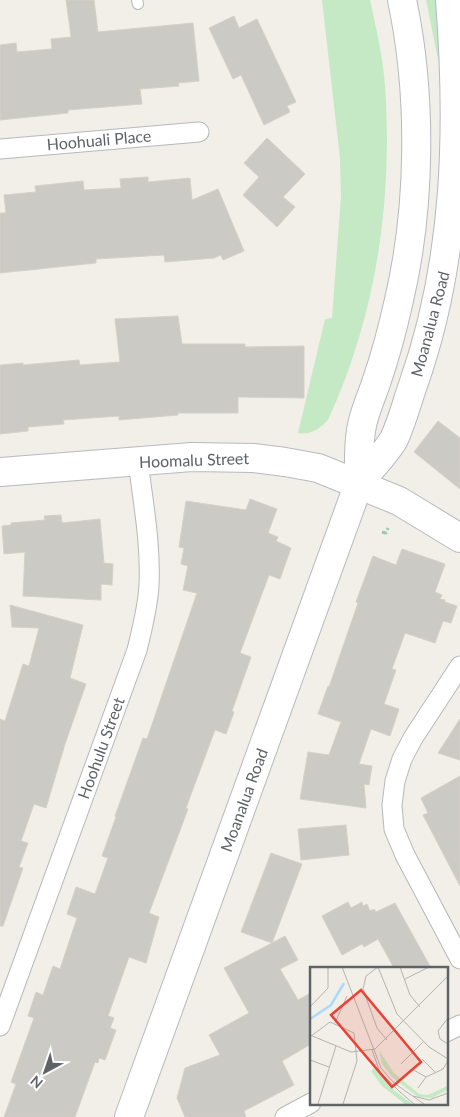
<svg xmlns="http://www.w3.org/2000/svg" width="460" height="1117" font-family="Lato,sans-serif">
<style>
.green{fill:#c5e8c5}
.building{fill:#cccac5;stroke:#d6d1c6}
.lines{fill:none;stroke-linecap:round;stroke-linejoin:round}
.lane-casing{stroke:#b5b8bc;stroke-width:12}
.street-casing{stroke:#b5b8bc;stroke-width:21}
.secondary-casing{stroke:#b6babf;stroke-width:30}
.path{stroke:#9cc7a9;stroke-width:3;stroke-dasharray:5 2.5;stroke-linecap:butt}
.lane{stroke:#fff;stroke-width:10}
.street{stroke:#fff;stroke-width:19}
.secondary{stroke:#fff;stroke-width:28}
.labels{text-anchor:middle;stroke-width:4;stroke-linejoin:round;paint-order:stroke}
.street-label{font-size:16px;fill:#5f6368;stroke:#fff}
.inset-river{fill:none;stroke:#aadaff;stroke-width:2.5}
.inset-road{fill:none;stroke:#b3b3b1;stroke-width:1}
.view{fill:#ea4335;fill-opacity:0.15;stroke:#ea4335;stroke-width:2.5}
.inset-edge{fill:none;stroke:#5f6368;stroke-width:2.5}
</style>
<rect width="100%" height="100%" fill="#f1efe8"/>
<path class="green" d="M322,0H370C376,28 383,57 385,86C393,201 376,316 328,420C319,429 311,435 298,433L325,319L332,318L341,196L340,158Z
M426,0H435L438,17L439,64Z"/>
<path class="building" d="M66,0H94L98,32L193,23L199,81L178,83L179,86L140,89L142,104L68,110V113L0,120V45L16,43L17,52L52,49L51,39L71,37Z
M234,16L239,28L257,19L296,102L287,106L290,112L264,125L241,75L233,79L209,28Z
M267,138L305,174L283,197L295,207L277,227L243,195L259,177L244,163Z
M148,177V182L190,178L192,200L218,189L244,251L223,260L221,255L214,258L165,262L164,255L96,259V263L0,273V213H6L4,195L36,192L35,186L83,181L84,190L121,188L120,179Z
M178,316L182,344H245V347L304,346V398L238,397V413H178V415L119,420V416L63,420L64,424L28,427V431L0,434V365L23,363V365L79,360L80,365L120,362L115,319Z
M438,421L460,438V489L414,452Z
M250,499L277,509L268,533L278,537L276,541L291,548L280,579L269,575L240,653L251,657L232,711L234,712L226,734L215,730L186,808L188,809L149,913L159,917L146,963L129,957L108,1016L114,1018L110,1028L116,1030L105,1060L99,1058L98,1063L95,1062L75,1117H4L16,1084L11,1082L34,1018L28,1016L36,992L43,995L53,966L60,969L77,918L67,914L76,887L95,894L108,858L102,856L116,817L115,816L143,738L147,739L197,593L183,590L188,566L181,564L184,548L179,547L186,501L246,510Z
M61,515L62,523L100,519L104,563L113,564L112,585L101,584V600L23,596L25,552L4,554L2,526L11,525V523L45,520L44,516Z
M402,549L445,564L435,592L442,595L440,599L445,600V602L457,606L451,623L443,621L435,643L405,633L392,669L396,670L384,704L399,709L390,736L371,729L359,764L372,766L369,785L364,784L366,808L300,799L308,752L329,755L341,722L318,714L328,686L329,687L358,603L356,602L373,556L396,565Z
M10,605L83,625L70,678L86,684L65,744L46,808L34,804L21,841L28,843L19,867L23,868L3,926H0V719L5,721L23,664L29,666L39,628L12,627Z
M460,719V760L438,753Z
M460,776V886L423,815L428,813L421,798Z
M346,825L349,855L301,860L298,829Z
M271,853L302,864L272,943L285,936L298,960L280,969L298,1000L311,993V1044L282,1061L294,1085L244,1111L246,1117H185L177,1098L185,1068L220,1055L209,1035L249,1013L224,968L272,943L241,932Z
M348,902L351,908L362,902L363,906L367,904L370,911L374,909L376,912L395,903L431,968H394L378,939L364,947L362,944L342,955L322,916Z"/>
<g class="lines">
<defs>
<path id="lane" d="M137,0L138,4"/>
<path id="street" d="M0,149L199,132
M460,666L413,738L402,759L395,781L392,805L394,829L405,855L460,959
M0,1026L137,650C142,629 148,607 149,585C151,544 143,502 138,461
M446,1032L460,1025
M285,1117L311,1103"/>
<path id="secondary" d="M0,472L192,457L253,458L285,462L318,468L399,501L460,538
M359,483C369,470 386,453 394,439C402,422 407,402 413,385C457,261 460,130 450,0
M129,1117L359,483C359,466 358,448 361,431C363,414 372,396 377,380C386,354 393,327 399,300C421,206 422,94 402,0"/>
</defs>
<use href="#lane" class="lane-casing"/>
<use href="#street" class="street-casing"/>
<use href="#secondary" class="secondary-casing"/>
<path class="path" d="M382,532L386,533L388,528"/>
<use href="#lane" class="lane"/>
<use href="#street" class="street"/>
<use href="#secondary" class="secondary"/>
</g>
<g class="labels">
<g class="street-label">
<text transform="translate(99 140) rotate(-5)" y="6">Hoohuali Place</text>
<text transform="translate(430 324) rotate(-75)" y="6">Moanalua Road</text>
<text transform="translate(194 460) rotate(-2)" y="6">Hoomalu Street</text>
<text transform="translate(101 748) rotate(-70)" y="6">Hoohulu Street</text>
<text transform="translate(244 800) rotate(-70)" y="6">Moanalua Road</text>
</g>
</g>
<g transform="translate(310 967)">
<rect width="138" height="138" fill="#f1efe8"/>
<path d="M69,83L83,105L109,127L118,128L137,119V123L122,131L108,130L82,110L72,97ZM65,100L80,120L102,137H95L72,119L61,104Z" fill="#c5e8c5"/>
<path class="inset-river" d="M0,52L21,38L34,16"/>
<path class="inset-road" d="M32,0L71,101L84,116L114,137M68,0L87,47L119,80L138,92M68,0L56,9L53,22L67,61L77,73M90,0L100,28L110,40M95,12L119,0M0,40L18,21V0M138,51L128,64L130,72L138,77M25,56L37,29M0,68L41,85L65,82L138,9M1,69L20,55L44,66L47,94L33,137M62,83L70,105L91,126M112,92L126,106M0,93L19,100M91,97L114,74M102,102L116,110L108,121M116,110L133,102L138,94M89,124L104,137M103,129L119,133L138,126M8,137L26,79"/>
<path class="view" d="M51,23L111,95L82,120L21,48Z"/>
<rect width="138" height="138" class="inset-edge"/>
</g>
<g transform="translate(45 1072) rotate(220)" stroke="#ffffff" stroke-width="4" paint-order="stroke">
<path d="M0-4L9 19L0 12L-9 19Z" fill="#5f6368"/>
<text y="-8" font-size="14" font-weight="bold" text-anchor="middle" fill="#5f6368">N</text>
</g>
</svg>
